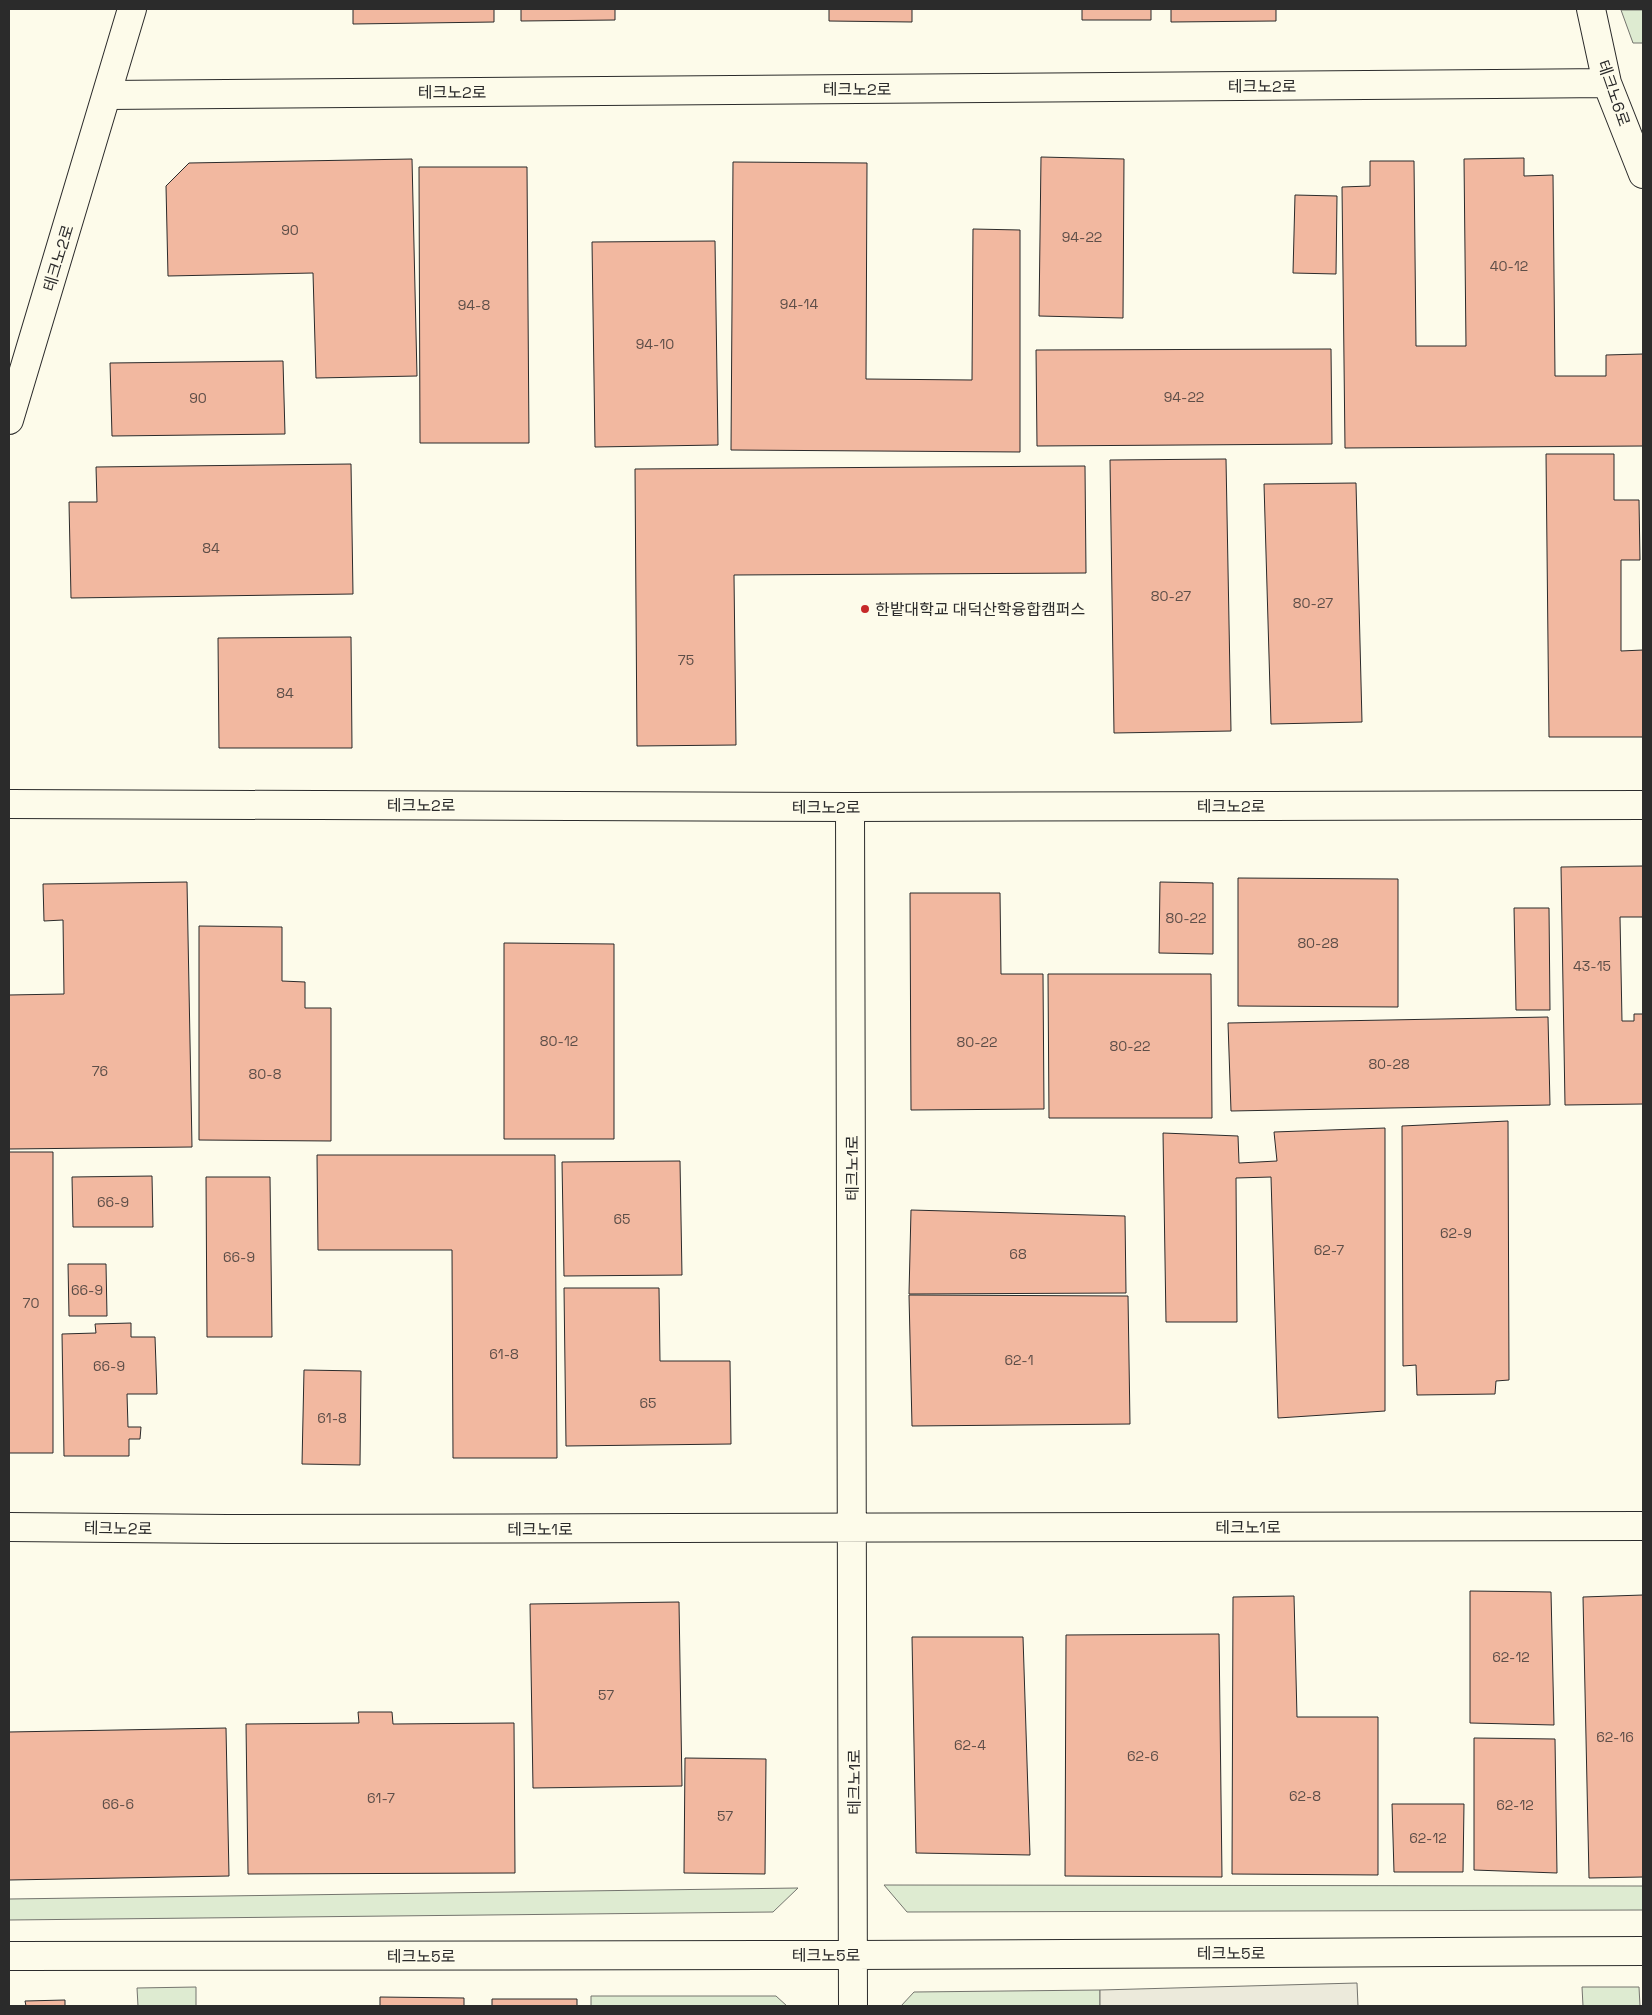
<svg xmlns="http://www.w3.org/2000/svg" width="1652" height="2015" font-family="'Space Grotesk','Noto Sans KR',sans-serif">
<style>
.green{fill:#deebd1;stroke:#74746e}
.parking{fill:#eceadb;stroke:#74746e}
.building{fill:#f2b8a0;stroke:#2b2b2b}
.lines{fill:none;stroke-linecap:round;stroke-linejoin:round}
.minor-casing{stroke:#2b2b2b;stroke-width:30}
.secondary-casing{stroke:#2b2b2b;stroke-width:30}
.minor{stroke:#fdfbea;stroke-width:28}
.secondary{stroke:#fdfbea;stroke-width:28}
.poi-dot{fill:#c62828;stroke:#fdfbea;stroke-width:2}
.labels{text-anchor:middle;stroke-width:4;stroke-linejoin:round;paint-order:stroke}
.number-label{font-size:14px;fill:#5d4e48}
.street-label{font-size:16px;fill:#2b2b2b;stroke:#fdfbea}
.poi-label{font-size:16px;fill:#2b2b2b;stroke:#fdfbea;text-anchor:start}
</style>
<rect width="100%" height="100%" fill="#fdfbea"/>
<path class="green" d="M1621,10H1643V43H1633Z
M884,1885L1643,1886V1910L907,1912Z
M798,1888L773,1912L9,1920V1899Z
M196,1987V2006H138L137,1988Z
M1582,1987H1639L1640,2006H1583Z
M1100,1990V2006H901L914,1992Z
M591,1996H776L787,2006H591Z"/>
<path class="parking" d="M1357,1983L1358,2006H1100V1990Z"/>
<path class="building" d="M353,9H494V22L353,24Z
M521,9H615V20L521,21Z
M829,9H912V22L829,21Z
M1082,9H1151V20H1082Z
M1171,9H1276V21L1171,22Z
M1041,157L1124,159L1123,318L1039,316Z
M1524,158V176L1553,175L1555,376H1606V355L1643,354V446L1345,448L1342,187L1370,186V161H1414L1416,346H1466L1464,159Z
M412,159L417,376L316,378L313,273L168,276L166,186L189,163Z
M733,162L867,163L866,379L972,380L973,229L1020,230V452L731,450Z
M419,167H527L529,443H420Z
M1295,195L1337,196L1336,274L1293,273Z
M715,241L718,445L595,447L592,242Z
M1331,349L1332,444L1037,446L1036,350Z
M283,361L285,434L112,436L110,363Z
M1546,454H1614V500H1639L1640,560H1621V651L1643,650V737H1549Z
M1226,459L1231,731L1114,733L1110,460Z
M351,464L353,594L71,598L69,502H97L96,467Z
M1085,466L1086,573L734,575L736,745L637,746L635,469Z
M1356,483L1362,722L1271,724L1264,484Z
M351,637L352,748H219L218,638Z
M1643,866V917H1620L1622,1021H1634V1014H1643V1104L1565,1105L1561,867Z
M1238,878L1398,879V1007L1238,1006Z
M187,882L192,1147L9,1149V995L64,994L63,920L44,921L43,884Z
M1160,882L1213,883V954L1159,953Z
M910,893H1000L1001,974H1043L1044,1109L911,1110Z
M1514,908H1549L1550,1010H1516Z
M199,926L282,927V981L305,982V1008H331V1141L199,1140Z
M504,943L614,944V1139H504Z
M1048,974H1211L1212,1118H1049Z
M1548,1017L1550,1105L1231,1111L1228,1023Z
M1508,1121L1509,1380L1496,1381L1495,1394L1417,1395L1416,1365L1403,1366L1402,1126Z
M1385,1128V1411L1278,1418L1271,1177L1236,1178L1237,1322H1166L1163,1133L1238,1136L1239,1163L1277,1161L1274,1132Z
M9,1152H53V1453H9Z
M317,1155H555L557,1458H453L452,1250H318Z
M680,1161L682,1275L564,1276L562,1162Z
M152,1176L153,1227H73L72,1177Z
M206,1177H270L272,1337H207Z
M911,1210L1125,1216L1126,1293L909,1294Z
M68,1264H106L107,1316H69Z
M564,1288H659L660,1361H730L731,1444L566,1446Z
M909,1295L1128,1296L1130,1424L912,1426Z
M131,1323V1337H155L157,1394H127L128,1427H141L140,1439H129V1456H64L62,1334L96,1333L95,1324Z
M304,1370L361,1371L360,1465L302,1464Z
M1470,1591L1551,1592L1554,1725L1470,1723Z
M1643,1595V1877L1589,1878L1583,1597Z
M1294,1596L1297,1717H1378V1875L1232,1874L1233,1597Z
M679,1602L682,1786L533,1788L530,1604Z
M1219,1634L1222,1877L1065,1876L1066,1635Z
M912,1637H1023L1030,1855L916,1853Z
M358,1712H392L393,1724L514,1723L515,1873L248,1874L246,1724L359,1723Z
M226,1728L229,1876L9,1880V1732Z
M1474,1738L1555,1739L1557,1873L1474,1870Z
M685,1758L766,1759L765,1874L684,1873Z
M1392,1804H1464L1463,1872H1394Z
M380,1997L464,1998V2006H380Z
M492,1999H577V2006H492Z
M65,2000V2006H26L25,2001Z"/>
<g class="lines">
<defs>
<path id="minor" d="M1591,9L1607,83L1643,174
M107,95L1607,83
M9,804L850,807L1643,805
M850,807L853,2006
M9,1527L227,1529L1643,1526
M9,1956L854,1955L1643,1951"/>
<path id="secondary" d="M9,420L132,9"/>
</defs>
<use href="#minor" class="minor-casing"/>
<use href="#secondary" class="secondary-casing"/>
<use href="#minor" class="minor"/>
<use href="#secondary" class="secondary"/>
</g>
<circle class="poi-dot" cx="865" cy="609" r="5"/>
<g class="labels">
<g class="number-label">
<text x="290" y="235">90</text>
<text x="1082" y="242">94-22</text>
<text x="1509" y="271">40-12</text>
<text x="799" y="309">94-14</text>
<text x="474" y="310">94-8</text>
<text x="655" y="349">94-10</text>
<text x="1184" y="402">94-22</text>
<text x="198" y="403">90</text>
<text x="211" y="553">84</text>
<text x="1171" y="601">80-27</text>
<text x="1313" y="608">80-27</text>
<text x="686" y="665">75</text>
<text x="285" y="698">84</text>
<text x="1186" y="923">80-22</text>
<text x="1318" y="948">80-28</text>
<text x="1592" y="971">43-15</text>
<text x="559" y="1046">80-12</text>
<text x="977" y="1047">80-22</text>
<text x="1130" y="1051">80-22</text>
<text x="1389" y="1069">80-28</text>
<text x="100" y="1076">76</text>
<text x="265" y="1079">80-8</text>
<text x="113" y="1207">66-9</text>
<text x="622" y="1224">65</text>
<text x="1456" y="1238">62-9</text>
<text x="1329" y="1255">62-7</text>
<text x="1018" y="1259">68</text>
<text x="239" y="1262">66-9</text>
<text x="87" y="1295">66-9</text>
<text x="31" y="1308">70</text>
<text x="504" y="1359">61-8</text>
<text x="1019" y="1365">62-1</text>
<text x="109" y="1371">66-9</text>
<text x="648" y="1408">65</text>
<text x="332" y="1423">61-8</text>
<text x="1511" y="1662">62-12</text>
<text x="606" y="1700">57</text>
<text x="1615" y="1742">62-16</text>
<text x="970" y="1750">62-4</text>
<text x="1143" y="1761">62-6</text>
<text x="1305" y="1801">62-8</text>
<text x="381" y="1803">61-7</text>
<text x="118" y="1809">66-6</text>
<text x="1515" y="1810">62-12</text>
<text x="725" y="1821">57</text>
<text x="1428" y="1843">62-12</text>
</g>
<g class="street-label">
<text x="1262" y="92">테크노2로</text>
<text x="857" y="95">테크노2로</text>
<text x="452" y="98">테크노2로</text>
<text transform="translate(1614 93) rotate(71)" y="6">테크노6로</text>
<text transform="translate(58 258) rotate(-73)" y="6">테크노2로</text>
<text x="421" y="811">테크노2로</text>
<text x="1231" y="812">테크노2로</text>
<text x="826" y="813">테크노2로</text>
<text transform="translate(852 1168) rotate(-90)" y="6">테크노1로</text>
<text x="1248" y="1533">테크노1로</text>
<text transform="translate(118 1528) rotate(1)" y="6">테크노2로</text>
<text x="540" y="1535">테크노1로</text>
<text transform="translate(854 1782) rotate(-90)" y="6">테크노1로</text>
<text x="1231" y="1959">테크노5로</text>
<text x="826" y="1961">테크노5로</text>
<text x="421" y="1962">테크노5로</text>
</g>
<g class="poi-label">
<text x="875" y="615">한밭대학교 대덕산학융합캠퍼스</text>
</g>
</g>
<rect width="1652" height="2015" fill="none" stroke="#2b2b2b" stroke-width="20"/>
</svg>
